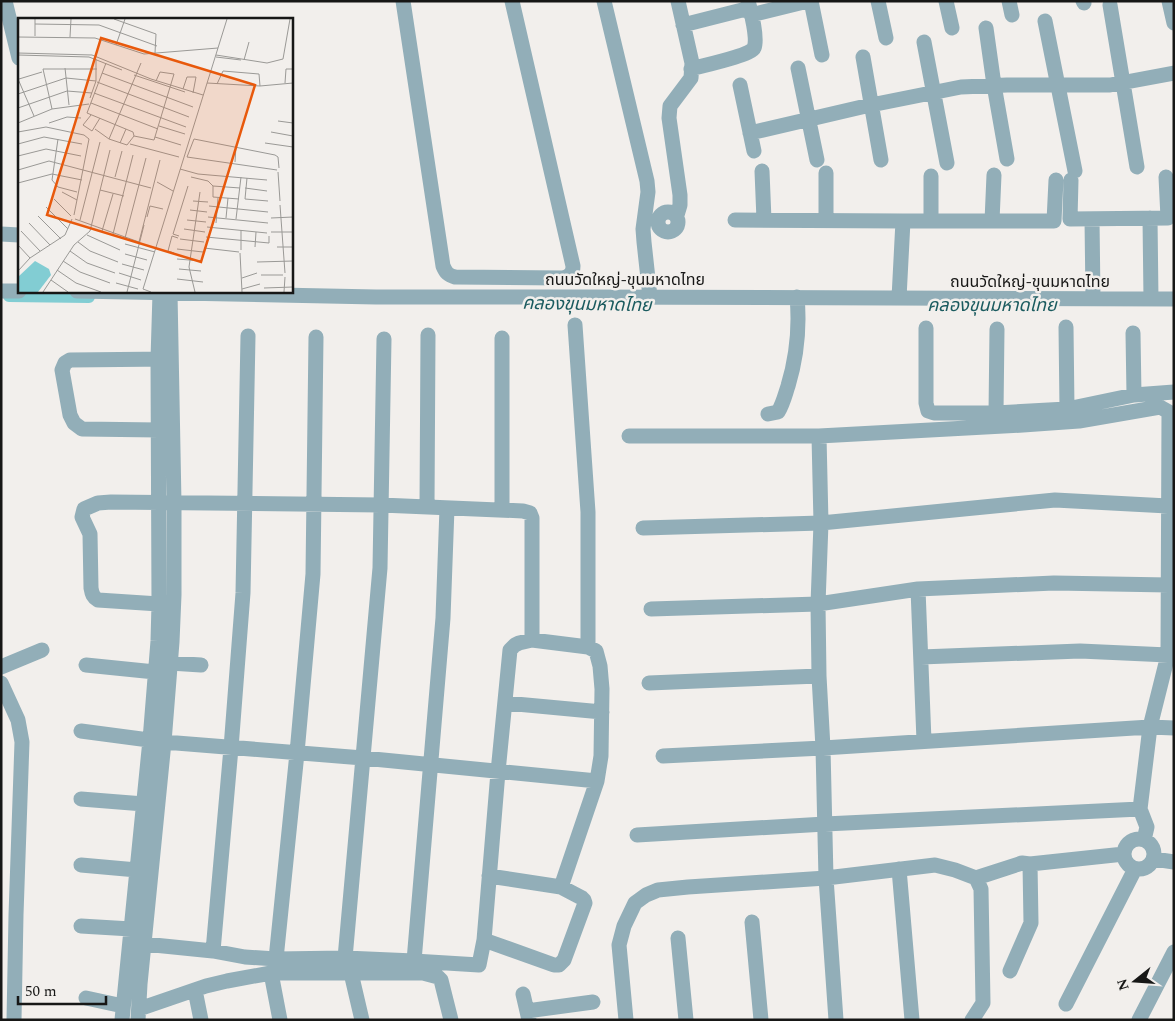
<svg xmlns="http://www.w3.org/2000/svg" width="1175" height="1021" font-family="Spectral,'Noto Sans Thai',serif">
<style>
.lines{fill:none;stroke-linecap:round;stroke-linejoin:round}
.canal{stroke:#82cdd3;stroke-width:12}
.minor{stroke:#92aeb8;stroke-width:15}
.labels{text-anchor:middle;stroke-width:5;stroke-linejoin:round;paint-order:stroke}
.street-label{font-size:16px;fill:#171716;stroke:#f2efec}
.water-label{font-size:18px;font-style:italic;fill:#1b5b5f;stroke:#f2efec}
.inset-road{fill:none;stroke:#9a9996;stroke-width:1}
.view{fill:#e8590c;fill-opacity:0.15;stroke:#e8590c;stroke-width:2.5}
.inset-edge{fill:none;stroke:#171716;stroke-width:2.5}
</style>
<rect width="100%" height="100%" fill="#f2efec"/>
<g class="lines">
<path class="canal" d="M9,296L89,297"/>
<path class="minor" d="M5,1L19,58
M403,1L443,266C446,273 448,275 455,277L563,278C570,276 573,273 573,266L512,1
M604,1L647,181L648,192L643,229L644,242L650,297
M811,1L822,55
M878,1L886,38
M946,1L952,28
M1009,1L1012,15
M1083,1L1084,3
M1169,1L1174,23
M1110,5L1137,167
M751,15L808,1
M1045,21L1075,171
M683,25L750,8
M986,28L994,85L1007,159
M924,42L947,163
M863,57L881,160
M798,68L817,160
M691,69C701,66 752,55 754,48C758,39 751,11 748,1
M740,85L754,151
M750,133L866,106L961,87L1007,85H1110L1174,73
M762,171L764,220
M1071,180L1070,219L1168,218L1166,177
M658 222a10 10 0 1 1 20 0a10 10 0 1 1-20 0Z
M677,215L680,205V195L669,118L670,106L691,78L692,63L678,1
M1150,218L1151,299
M1092,219L1093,298
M735,220L903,221H1054L1056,180
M826,221V173
M931,221V176
M992,221L994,175
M1,234L19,235
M1,291H19
M77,291L376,297H581L1174,299
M899,298L903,221
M575,325L588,512V647
M1066,327L1067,409
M926,328V403L928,411L934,413H996L1067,409L1134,395L1174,392
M1133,333L1134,395
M502,338V509
M996,413L997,329
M768,414L778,412C783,404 785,395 788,386C797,356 800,329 797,297
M159,430L82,429L74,423L70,415L62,370L65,363L70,360L169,359
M629,436H819L1023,425L1079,421L1160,407L1169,412L1168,655L1150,727L1140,809L1147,827L1144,840
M819,436L821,523L818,604L819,676L823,748L826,878L836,1020
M427,506L428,335
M643,528L821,523L1055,500L1168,506
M918,589L924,741
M159,604L98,600C93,597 92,594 91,588L90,534L82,517L84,509L98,503L111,502L381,505L523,511L530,513L532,518V640
M651,609L818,604L918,589L1054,583L1169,585
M921,657L1080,651L1168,655
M170,663L201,665
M86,665L155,672
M1,667L42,650
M1,683L18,720L22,742L16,915L14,1020
M649,683L819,676
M505,703L602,712
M81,731L164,742L363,758L597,781
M663,756L823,748L1150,727L1174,728
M81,799L144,804
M637,835L825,824L1140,809
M1124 854a15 15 0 1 1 30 0a15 15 0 1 1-30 0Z
M1154,859L1174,862
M81,865L137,870
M899,869L912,1020
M752,922L761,1020
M81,926L131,929
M678,938L686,1020
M484,940L554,965H559L564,960L585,903L584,900L582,898L561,887L489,876
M144,944L213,951L245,957L276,959L345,958L414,961L479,965L484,940L498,772L510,650L515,645L519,643L532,640L588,647L596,651L600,666L602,689L601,756L597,781L561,887
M213,951L231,748L243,593L248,336
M345,958L380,568L384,339
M276,959L297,753L313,574L316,337
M414,961L443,618L447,508
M1010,971L1031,923L1030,864
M271,973L280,1020
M351,973L362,1020
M195,990L201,1020
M523,994L529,1020
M86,998L123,1006
M1066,1004L1135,869
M139,1009L206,986L227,981L271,973H423L438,977L441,980L451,1020
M527,1011L593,1002
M122,1020L150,740L158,641L159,604L158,359L160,293
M138,1020L140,984L164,742L172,642L174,595V503L170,293
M626,1020L619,945L624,926L635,903L646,895L658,890L688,887L826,878L935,865L955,870L976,878L1022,863L1030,864L1124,854
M972,1020L983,1003L981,889L976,878
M1139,1020L1174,952"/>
</g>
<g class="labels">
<g class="street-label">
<text x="625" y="285">ถนนวัดใหญ่-ขุนมหาดไทย</text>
<text x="1030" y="287">ถนนวัดใหญ่-ขุนมหาดไทย</text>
</g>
<g class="water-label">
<text transform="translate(587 304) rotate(1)" y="6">คลองขุนมหาดไทย</text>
<text x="992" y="311">คลองขุนมหาดไทย</text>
</g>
</g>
<g transform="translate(18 18)">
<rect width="275" height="275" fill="#f2efec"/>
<path d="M17,243L31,251L33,257L20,274H0V259Z" fill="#82cdd3"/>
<path class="inset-road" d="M96,1L138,16L137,35M17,6L81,7L139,28M17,18V1M0,19L77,20L126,36L200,30M52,19L53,1M98,27L107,1M0,35L74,37L133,61L185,77M0,37L71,39L104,52M198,37L249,45L265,41L272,1M198,39L223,42M226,42L231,24M47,50L51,87M84,55L175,89M116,57L167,74M0,61L16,98M1,61L24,54M79,64L171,99M189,65L242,68L275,65M267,65L268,51H275M199,66L205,53L241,56L242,68M165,71L169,59H178L175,75M76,75L168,109M0,76L48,60L78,63M72,80L78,63V41M73,85L140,111M0,90L49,73L74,75M34,91L25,51H79M73,97L65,107L74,113L82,100M260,103L275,105M0,105L34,91L71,86M31,105L49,99L63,100M141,108L167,116M77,111L91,121L109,127L116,118L115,114L69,95L88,45M0,114L28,109L66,117L71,121L56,197M253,114L275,118M116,118L136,122L156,56L142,54L138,63M137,119L163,127M40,121L34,162L40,169L59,174M91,121L123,45M102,125L108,111M247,125L275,129M0,126L26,119L64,126M112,126L161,139M0,138L28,131L63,138M217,144L218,128M162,151L180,156L249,162M0,152L31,143L133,170M259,152L169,139L176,121L257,137L260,139L261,150M260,154L262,183M97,159L104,133M173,159L190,163L195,168L222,170M229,160L227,181L250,183M139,164L155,173M0,165L34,156L64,162M195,168V179L221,181M227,170L249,173M82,172L106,178M44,174L59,182M36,181L53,198M175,183L190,184M262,187L267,255M191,188L250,194M28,189L50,211M172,192L189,194M20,198L43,221M129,199L132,188L145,191M190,199L250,205M208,200L210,180M253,200L275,199M57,201L121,224L142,142M218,201L223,159M62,202L82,124M169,202L188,204M11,205L32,227M198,205L200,180M189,209L249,215M166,211L187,214M3,213L22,233M84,213L95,176M253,214H275M95,216L115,137M69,217L102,232M161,218L155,216L170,168M188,219L251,225V218M107,220L128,140M162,221L186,224M60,224L72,233L100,244M107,226L137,234M0,227L12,240M237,229L238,214M259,229H275M186,230L221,234M159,231L185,234M223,232V212M52,233L69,245L97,255M156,235L150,233L154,218L160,220M222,235L224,274M107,236L129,242M159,241L184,243M45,243L62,254L92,265M239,244L275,243M104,246L126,252M161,251L183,253M39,252L58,265L83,274M0,253L12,240L47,217L54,201M101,255L123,262M243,257H265M224,260L239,255M159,261L185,264M33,262L50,274M98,265L120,271M246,270L275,269M224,271L242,266M25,274L56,227L72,213L92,132M109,274L126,207M133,274L125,271L209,1M177,274L171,249L182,174M266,274L267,259"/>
<path class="view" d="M83,20L237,67L183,244L29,197Z"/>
<rect width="275" height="275" class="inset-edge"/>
</g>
<rect width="1175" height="1021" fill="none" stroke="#171716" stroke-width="5"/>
<g transform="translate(1135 981) rotate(253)" stroke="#f2efec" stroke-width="4" paint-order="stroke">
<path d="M0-4L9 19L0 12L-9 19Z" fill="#171716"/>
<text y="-8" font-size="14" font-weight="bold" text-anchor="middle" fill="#171716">N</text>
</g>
<path d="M18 996v8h88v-8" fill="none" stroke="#171716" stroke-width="2.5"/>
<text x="25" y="996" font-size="15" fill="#171716" stroke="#f2efec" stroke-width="4" paint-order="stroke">50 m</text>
</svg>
